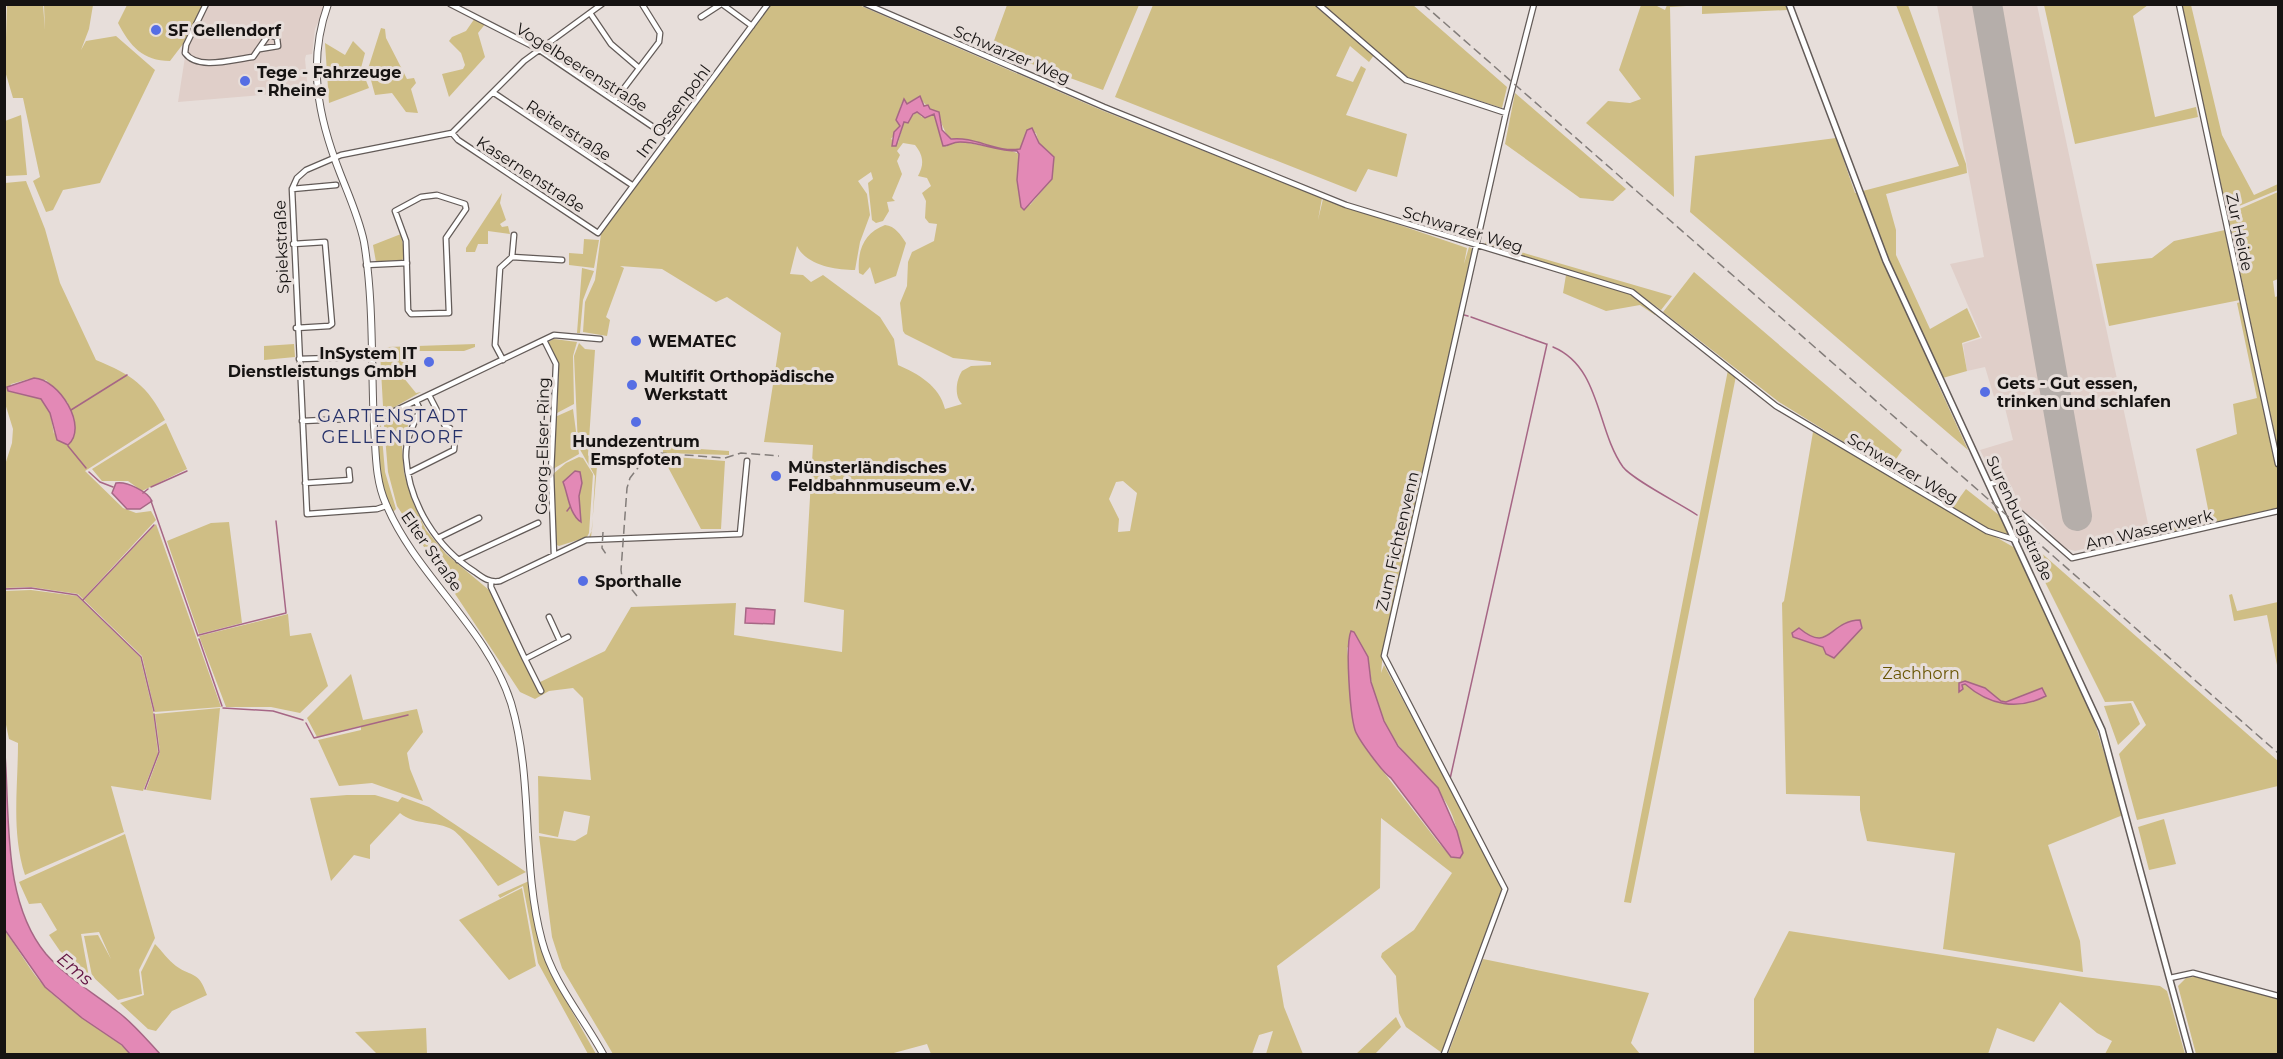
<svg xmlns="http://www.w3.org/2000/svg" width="2283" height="1059" font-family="Montserrat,sans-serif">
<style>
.built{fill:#e0cfc9}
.green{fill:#cfbe85;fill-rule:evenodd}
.water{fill:#e389b6;stroke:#a66685;stroke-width:1.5}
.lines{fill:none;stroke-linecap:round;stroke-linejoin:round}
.stream{stroke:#a66685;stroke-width:1.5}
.runway{stroke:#b5aeaa;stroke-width:30}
.minor-casing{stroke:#635b58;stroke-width:7}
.tertiary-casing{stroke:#635b58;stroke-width:8}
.secondary-casing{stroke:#635b58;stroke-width:8}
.minor{stroke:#fff;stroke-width:4.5}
.tertiary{stroke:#fff;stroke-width:5}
.secondary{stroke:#fff;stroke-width:6}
.rail{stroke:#837d7a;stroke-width:1.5;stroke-dasharray:9 4.5;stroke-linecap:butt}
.poi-dot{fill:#566ee4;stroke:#e7deda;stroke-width:2}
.labels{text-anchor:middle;stroke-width:6;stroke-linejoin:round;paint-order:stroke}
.poi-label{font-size:16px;font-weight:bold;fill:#161312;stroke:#e7deda;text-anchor:start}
.street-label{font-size:16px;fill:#161312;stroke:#e7deda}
.park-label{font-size:16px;fill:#695504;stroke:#e7deda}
.neighbourhood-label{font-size:18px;letter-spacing:1.5px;fill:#25316a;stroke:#e7deda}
.water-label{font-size:18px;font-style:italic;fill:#611141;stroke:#e7deda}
</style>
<rect width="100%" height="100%" fill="#e7deda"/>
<path class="built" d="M208,5H326L315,29L312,54L306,55L305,59L308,91L178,102L187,44Z
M1937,5H2037L2150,533L2075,551L2064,548L2040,522L2019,509L2012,487L2005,479L1993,476L1980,450L2013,440L2002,396L1994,397L1985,367L1967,371L1963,344L1982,338L1950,264L1984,257Z"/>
<path class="green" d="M7,5H43L45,30L44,5H93L89,29L81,50L86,41L116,36L155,70L100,183L63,190L53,210L46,212L33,181L40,177L23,98H13L5,71Z
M127,5H203L183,44L170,61C143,61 130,46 118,23Z
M771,5H859L1101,110L1322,198L1318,220L1323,199L1467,248L1464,264L1469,247L1473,249L1383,652L1381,673L1384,665L1503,886L1442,1053L1406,1027L1399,1013L1396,976L1381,957L1382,953L1414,930L1452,873L1381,818L1380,888L1277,966L1284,1007L1303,1054H1266L1273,1031L1259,1035L1252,1054H931L927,1044L890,1054H613L562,968L552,937L539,836L575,841L587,834L590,816L564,811L558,837L539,833L538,776L591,780L583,698L573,688L549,691L535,699L520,692L397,506L388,472L384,424L386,419L413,407L402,447L404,473L414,505L426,530L446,554L489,590L538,683L605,651L631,607L736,603L734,635L842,652L844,610L804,602L813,445L764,442L781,333L727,297L716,302L662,269L620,266L624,268L606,317L610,320L607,336L583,332L585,302L595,280L601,234ZM918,97L939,118L948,138L970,140L1010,151L963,142H951L946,147L935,115L922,117L917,112L904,122L898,143L891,139L901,126C898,116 899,107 904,99L906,104ZM1027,131L1036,133L1039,143L1054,157L1052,179L1030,205L1021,207L1017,180L1019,154L1012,151L1020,149ZM903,143L915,145C924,156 924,165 918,176L927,178L931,186L922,193L926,201L925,218L929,223L937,224L934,241L912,252L908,262L907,286L900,303L903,331L905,334L953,358L991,362V365L971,366L962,371C956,380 954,396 962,404L945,409C939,385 918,374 898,365L894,339L880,317L823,275L811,282L803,275L790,274L797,246C806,265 835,270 855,270L860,242L870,215L867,194L858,181L871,172L873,179L868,183L872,220L876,223L883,221L889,211L887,202L895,201L892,198L902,174L897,161L900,155L897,151ZM1123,481L1137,493L1130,531L1118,532L1119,519L1109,499L1116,482ZM1356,637C1359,645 1367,653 1368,660C1372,685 1376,713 1390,734C1412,766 1449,790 1457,831C1458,839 1457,850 1457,858L1451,857L1438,842L1368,752L1350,673L1347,648Z
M1007,5V4L1139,5L1103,90L991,49Z
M1153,5H1315L1374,55L1369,62L1350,46L1336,76L1353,82L1361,66L1366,69L1346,115L1407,134L1397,177L1368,169L1356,192L1115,97Z
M1322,5H1413L1507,87L1502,108L1405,77Z
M1667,5L1786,4L1788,10L1702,14V5L1670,7L1674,197L1586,123L1608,101L1630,103L1641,99L1619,70L1641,5H1655L1665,10Z
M1896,5H1908L1966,164L1967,173L1886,194L1896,230V255L1930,329L1967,308L1980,337L1962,343L1967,371L1936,380L1968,450L1690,212L1695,156L1836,138L1855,193L1959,166Z
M2044,5H2148L2133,16L2155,117L2196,107L2198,117L2075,144Z
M2180,5H2191L2222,135L2254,195L2278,184V190L2227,211Z
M475,18L486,23L478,33L485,57L449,97L442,74L463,69L465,65L461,53L449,41L452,37L466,31Z
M381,28L385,29L386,38L407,79L414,78L416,83L411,89L418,113L406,112L392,93L375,95L368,69Z
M353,41L365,53L361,68L369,88L329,103L325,43L345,55Z
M1515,93L1626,189L1613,201L1580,198L1505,144Z
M21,115L27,175L5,176V121Z
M26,181L45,229L60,283L96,360C132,375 147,385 165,420L85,471L123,508L136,513L151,511L156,520L83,599L78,594L31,587L5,588L4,468L12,443L13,429L4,400L5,183ZM29,379L46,380L68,403L54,434L50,413L41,399L8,391L11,384Z
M2278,192V279L2273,281L2275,297L2278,296V454L2228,214Z
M502,193L500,203L506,220L500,224L502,227L508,226L510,234L488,231V244H478L475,252H466V248Z
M885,225C895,226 901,235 906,243L896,276L875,284L870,267L863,275L859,273C857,250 864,233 885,225Z
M2225,230L2240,300L2109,326L2096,264L2152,258L2174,241Z
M401,234L405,256L402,260L376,262L373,245Z
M584,239L599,240L594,268L569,265V253L583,254Z
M1486,242L1672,296L1661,310L1632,289L1484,246Z
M582,268L594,271L583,300L580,333H577Z
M1694,272L1902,450L1889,470L1779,402L1663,312Z
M1566,275L1631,294L1658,314L1655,315L1640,305L1606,311L1563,293Z
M2241,302L2278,472V508L2152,537L2150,526L2209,514L2196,449L2237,434L2233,404L2257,398L2237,303Z
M554,339L577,342L573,356L574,404L557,413L559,364L548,342Z
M579,343L585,349L595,350L588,455L597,466L591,538L589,537L592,530L595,476L578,446L574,356Z
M294,344L295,357L264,360V346Z
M475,344V347L464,351H406L408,365L413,369L403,377L416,393L421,392L391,409L383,406L380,352L388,347Z
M1728,370L1736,376L1631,903L1624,902Z
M573,409L579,454L553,469L555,417Z
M166,423L187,469L142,491L128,481H102L92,469Z
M381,425L385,472L396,509L393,512C384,496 369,439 381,425Z
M1813,432L2015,548L2094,720L2123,815L2048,845L2080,941L2083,972L1943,949L1955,853L1867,841L1860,810V796L1786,794L1782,603L1784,601Z
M663,447L669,449L670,447L729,451V455L663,453Z
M662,456L725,461L721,529H701Z
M579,457L583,458L593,474L589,533L587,537L559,546L555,544L553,474L566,463Z
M1966,489L1999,515L2009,536H2000L1952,508Z
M229,522L242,623L199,634L167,541L211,523Z
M156,524L221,707L155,712L142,656L84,600Z
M2022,536L2278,761V786L2137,820L2119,754L2146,725L2133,701L2105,702Z
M31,590L77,596L140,657L153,711L158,753L143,791L111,786L124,832L25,875C11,831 18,788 18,743L9,739L5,720L4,591Z
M2232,594L2237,611L2278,602V670L2267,615L2234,621L2229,595Z
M288,614L290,636L311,633L328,686L300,713L271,707H226L199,636Z
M351,674L363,720L417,709L423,732L407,753L410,769L423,801L372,783L339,786L318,740L361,730V726L317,737L307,718Z
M2131,703L2140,724L2118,745L2104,706Z
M220,708L211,800L146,790L160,752L155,714Z
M347,795H375L398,802L402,797L429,807L526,872L498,886C489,874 463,836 453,830C436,820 415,826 400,813L370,845V859L354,855L331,881L310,798Z
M2164,819L2176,864L2149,870L2138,827Z
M125,834L155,938L139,970L142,994L118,1000L92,976L84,936L98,935L111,959L99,932L81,934L89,977L60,951L49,935L57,930L41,903L29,904L19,882Z
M529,881L536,927L549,971L596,1054H588L538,963L523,886L500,898L498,895Z
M522,888L536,966L509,980L459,920Z
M4,930C18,948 30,971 45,987C70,1013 107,1027 130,1054H5Z
M1789,931L2084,977L2160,986L2167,991L2185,1054H2105L2112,1041L2097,1033L2060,1002L2034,1042L1997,1028L1988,1054H1754V999Z
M155,944C162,951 168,960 176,966C193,978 198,970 207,995L172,1011L156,1031L148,1029L120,1003L144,995L141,972Z
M1483,959L1649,993L1631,1043L1640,1054H1448Z
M2199,976L2278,999V1054H2196L2178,986L2186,978Z
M1396,1017L1401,1027L1375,1054H1356Z
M426,1028L427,1054H377L355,1032Z"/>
<path class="water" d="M920,96L924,106L928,105L930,109L939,112L942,130L951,139C975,136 996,153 1020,149L1027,130L1032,128L1039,143L1054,157L1052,179L1024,210L1021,207L1017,180L1019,154L1017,151C997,151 979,142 960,142C952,142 949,146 943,146L934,114L925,118L917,112L913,114L908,123L904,122L896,146H892L894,132L900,126L896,120L904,99L907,104Z
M34,378C59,379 89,427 68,445L57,440L50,413L41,399L8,391L7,387Z
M575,471L580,472L582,483L579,496L581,522C569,514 568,494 563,482Z
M116,483C127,481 148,492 152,501L140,509H127L112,493Z
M746,608L775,610L774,624L745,623Z
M1860,620L1862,628L1834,658L1826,654L1823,647L1793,637L1792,633L1799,628C1830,654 1828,621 1860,620Z
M1351,631L1354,632L1368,657L1371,682L1384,721L1398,746L1438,788L1457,831L1463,853L1460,858L1451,857L1391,778C1383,773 1358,739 1355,730C1350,714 1345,645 1351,631Z
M1965,681L1985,688L2001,701L2006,702L2042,688L2046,696C2017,711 1989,705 1965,684L1962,685L1963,689L1959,692V683Z
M4,742C11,810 0,898 46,954C67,978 94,993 118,1012C133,1023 147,1040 160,1054H130L122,1045L82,1018L45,987L5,930Z"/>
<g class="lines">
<path class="stream" d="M1464,315L1468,316
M1471,317L1546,344
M1553,347C1601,367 1596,429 1623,467C1633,480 1681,504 1697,515
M71,410L127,375
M68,446L86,468
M89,472L100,482L113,487
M151,487L187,471
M143,493L148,489
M151,501L198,636
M567,511L570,507
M4,589L31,588L77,595L141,657L154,711
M83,600L154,525
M199,635L286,613L276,521
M199,639L222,706
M223,708L273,711L303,720
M306,723L314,738L408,715
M1450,779L1547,344
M145,789L159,752L154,714"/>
<path class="runway" d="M1987,4L2077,516"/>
<defs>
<path id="minor" d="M206,4L186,45L185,53C198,71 234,59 253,57L269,34L277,38L278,46L260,49
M450,4L538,49L668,137
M722,4L752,26
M866,4L1104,107L1346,205L1632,292L1776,406L1987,531L2016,540
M1318,4L1406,80L1506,113
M2179,4L2278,464
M590,13L611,44L639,68
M701,17L721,4
M494,93L632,185
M615,100L659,42L660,33L642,4
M452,133L458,140L598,233L768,4
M292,189L336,185
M437,195L465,204L466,209L446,238L449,313L411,314L408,310L406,241L395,211L421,197Z
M293,244L325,242L332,324L329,326L296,328
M512,257L514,235
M366,265L407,263
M544,340L556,364L551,473L554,555
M299,359L365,357
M503,360L495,345L500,268L512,257L562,260
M416,401L420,410C413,425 405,441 406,458C409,504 437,548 475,572C483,578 490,583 500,581L586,540L740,534L747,461
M374,417H382L554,335L600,339
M302,421L346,419
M408,473L454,450L455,438L450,428L445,426L429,395
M305,483L350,480L349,470
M1989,484L2002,481L2005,483L2016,509L2072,558L2278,511
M386,506L377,509L307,514L292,189L297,178L306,170L341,155L452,133L524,61L602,4
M438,538L479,518
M458,560L538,523
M491,582V587L525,659L568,637
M549,617L560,641
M525,659L541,691
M2170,978L2193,973L2278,996
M1444,1054L1505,889L1384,656L1506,113L1534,4"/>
<path id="tertiary" d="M1789,4L1886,261L2102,730L2190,1054"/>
<path id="secondary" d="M328,4C307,63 318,117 340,173C349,196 359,218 364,242C374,302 371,366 374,427C376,452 375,480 386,504C416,576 487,627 511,703C534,780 521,864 542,941C553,983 583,1017 603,1054"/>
</defs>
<use href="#minor" class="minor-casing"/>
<use href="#tertiary" class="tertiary-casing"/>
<use href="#secondary" class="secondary-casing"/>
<use href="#minor" class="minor"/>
<use href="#tertiary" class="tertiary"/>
<use href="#secondary" class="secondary"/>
<path class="rail" d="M1423,4L2278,753
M603,532L602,548L608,557
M637,596L622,577L621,570L627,488L630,478L644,460L659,453L725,458L741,453L779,456"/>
</g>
<g class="poi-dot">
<circle cx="156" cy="30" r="6"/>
<circle cx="245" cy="81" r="6"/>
<circle cx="636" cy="341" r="6"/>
<circle cx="429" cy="362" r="6"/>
<circle cx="632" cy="385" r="6"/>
<circle cx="1985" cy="392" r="6"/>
<circle cx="636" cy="422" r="6"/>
<circle cx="776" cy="476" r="6"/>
<circle cx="583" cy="581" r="6"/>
</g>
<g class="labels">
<g class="poi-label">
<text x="168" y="36">SF Gellendorf</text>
<text x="257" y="78">Tege - Fahrzeuge<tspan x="257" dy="18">- Rheine</tspan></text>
<text x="648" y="347">WEMATEC</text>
<text x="417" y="359" text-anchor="end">InSystem IT<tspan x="417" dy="18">Dienstleistungs GmbH</tspan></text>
<text x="644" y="382">Multifit Orthopädische<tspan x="644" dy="18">Werkstatt</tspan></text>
<text x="1997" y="389">Gets - Gut essen,<tspan x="1997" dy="18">trinken und schlafen</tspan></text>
<text x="636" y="447" text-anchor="middle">Hundezentrum<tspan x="636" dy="18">Emspfoten</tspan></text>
<text x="788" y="473">Münsterländisches<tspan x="788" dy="18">Feldbahnmuseum e.V.</tspan></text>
<text x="595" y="587">Sporthalle</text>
</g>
<g class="street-label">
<text transform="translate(1012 54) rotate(23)" y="6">Schwarzer Weg</text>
<text transform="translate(582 67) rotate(32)" y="6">Vogelbeerenstraße</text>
<text transform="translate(673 111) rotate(-53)" y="6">Im Ossenpohl</text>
<text transform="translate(569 130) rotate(33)" y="6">Reiterstraße</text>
<text transform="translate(531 174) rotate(33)" y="6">Kasernenstraße</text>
<text transform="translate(1463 229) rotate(17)" y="6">Schwarzer Weg</text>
<text transform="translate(2240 232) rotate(78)" y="6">Zur Heide</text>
<text transform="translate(281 247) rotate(-92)" y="6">Spiekstraße</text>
<text transform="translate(542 446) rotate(-89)" y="6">Georg-Elser-Ring</text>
<text transform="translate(1903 468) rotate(30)" y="6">Schwarzer Weg</text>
<text transform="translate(2020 518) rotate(65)" y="6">Surenburgstraße</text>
<text transform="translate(2149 529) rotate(-13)" y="6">Am Wasserwerk</text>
<text transform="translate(1397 541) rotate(-77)" y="6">Zum Fichtenvenn</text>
<text transform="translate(432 551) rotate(55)" y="6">Elter Straße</text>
</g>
<g class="park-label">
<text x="1921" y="679">Zachhorn</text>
</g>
<g class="neighbourhood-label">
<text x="393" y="422">GARTENSTADT<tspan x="393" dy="21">GELLENDORF</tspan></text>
</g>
<g class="water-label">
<text transform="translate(75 969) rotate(40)" y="6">Ems</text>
</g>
</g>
<rect width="2283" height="1059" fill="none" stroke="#161312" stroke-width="12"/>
</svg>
